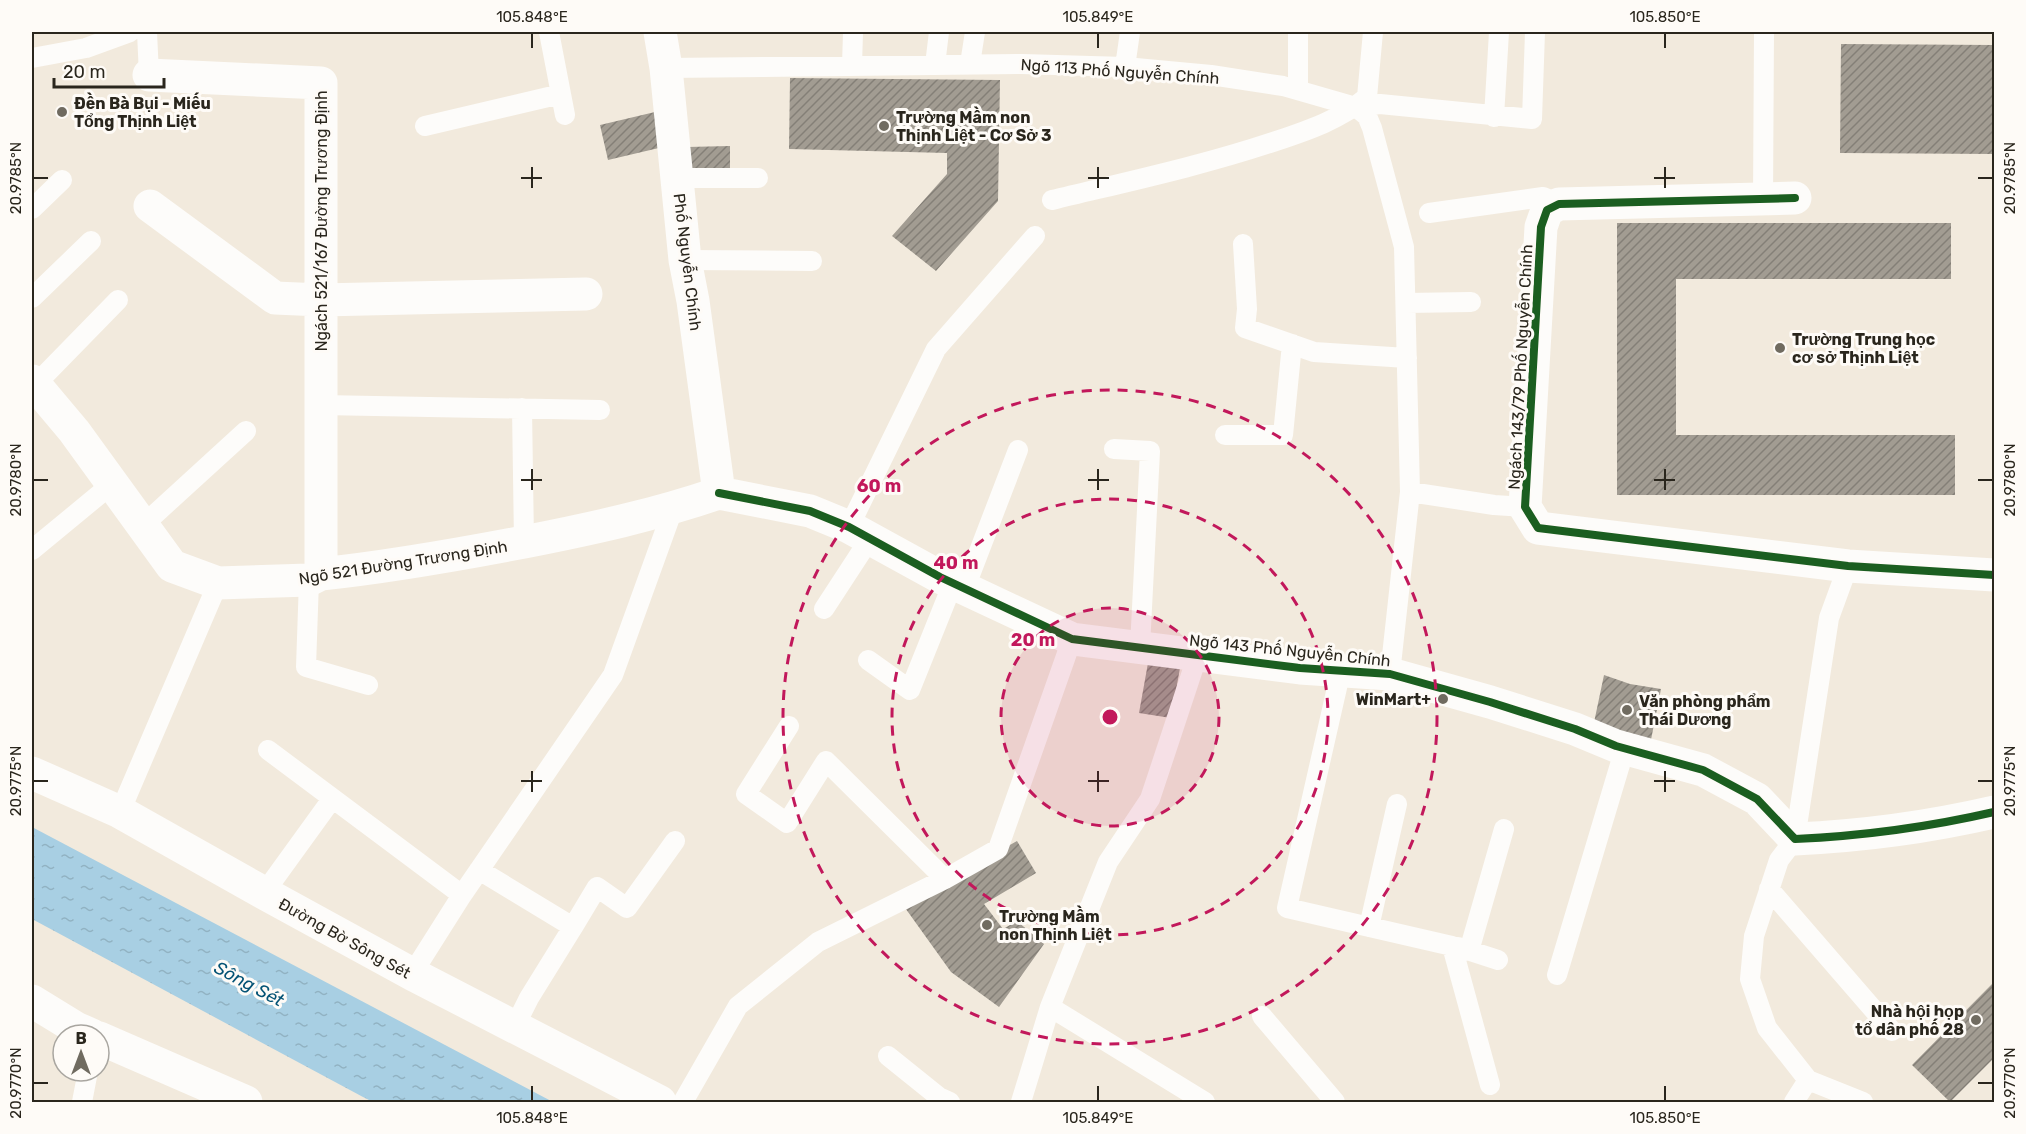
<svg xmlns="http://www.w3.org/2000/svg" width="2026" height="1134" font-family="Rubik,sans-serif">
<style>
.water{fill:url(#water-ripples)}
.building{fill:url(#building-hatch)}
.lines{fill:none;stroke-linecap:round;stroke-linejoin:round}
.service{stroke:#fdfcfa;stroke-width:20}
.minor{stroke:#fdfcfa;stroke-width:33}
.tertiary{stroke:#fdfcfa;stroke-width:33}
.cycleway-casing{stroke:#fefbf7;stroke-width:11}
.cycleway{stroke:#1b5e20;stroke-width:8}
.ticks{fill:none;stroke:#2a261d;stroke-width:2}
.ring{fill:none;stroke:#c2185b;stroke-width:3;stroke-dasharray:10 8}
.poi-dot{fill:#706b60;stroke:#fefbf7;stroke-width:2}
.labels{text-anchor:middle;stroke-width:6;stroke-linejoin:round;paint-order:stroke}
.street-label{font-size:16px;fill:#2a261d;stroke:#fefbf7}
.poi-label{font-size:16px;font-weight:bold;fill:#2a261d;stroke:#fefbf7;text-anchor:start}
.water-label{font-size:18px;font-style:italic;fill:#045375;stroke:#fefbf7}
.centre{fill:#c2185b;stroke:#fefbf7;stroke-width:3}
.ring-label{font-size:18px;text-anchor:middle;font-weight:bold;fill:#c2185b;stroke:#fefbf7;stroke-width:6;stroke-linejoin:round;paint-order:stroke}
.neatline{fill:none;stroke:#2a261d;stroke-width:2}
.ticks-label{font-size:15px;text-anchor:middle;fill:#2a261d}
</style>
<defs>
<pattern id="water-ripples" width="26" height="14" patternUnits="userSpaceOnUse" patternTransform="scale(1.5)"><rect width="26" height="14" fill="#a8cfe3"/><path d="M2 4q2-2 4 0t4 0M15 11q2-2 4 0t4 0" fill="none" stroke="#91b2c2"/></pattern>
<pattern id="building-hatch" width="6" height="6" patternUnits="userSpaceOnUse" patternTransform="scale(1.5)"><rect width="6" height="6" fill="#a29c92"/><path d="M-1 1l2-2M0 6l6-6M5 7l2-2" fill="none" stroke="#847f77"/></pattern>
</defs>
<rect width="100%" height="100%" fill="#f2eadd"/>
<path class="water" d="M32,827L553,1102H373L363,1097L32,919Z"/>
<path class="building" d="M1841,44L1994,45V154L1840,153Z
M790,78L1000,80L998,201L936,271L892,236L947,174V153L789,149Z
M655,112L663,147L608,160L600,125Z
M730,146V173L687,174V147Z
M1617,223H1951V279H1676V435H1955V495H1617Z
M1148,663L1180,668L1171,718L1139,713Z
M1604,675L1630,684L1661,689L1648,755L1592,732Z
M1017,841L1036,873L984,904L1003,929L1017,921L1044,944L999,1007L951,972L903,905Z
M1994,982V1058L1950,1102L1912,1065Z"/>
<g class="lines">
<path class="service" d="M147,32L149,75
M549,32L565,115
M1298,32V90
M32,58L86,48L130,32
M970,64L975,32
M935,65L939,32
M852,66L853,32
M1125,67L1130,32
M666,68L1022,64L1125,67L1211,75L1283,86L1356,107L1367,116L1372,128L1404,247L1410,492
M1356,107L1380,104L1532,119L1535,32
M1494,117L1499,32
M425,126L561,94
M677,178H758
M1763,199L1764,32
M1052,200C1126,182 1201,166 1273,142C1306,131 1340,120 1367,97L1373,32
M32,209L62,180
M1429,213L1543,197L1559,204
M1243,244L1247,309L1245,328L1314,352L1407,358
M685,260L812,261
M32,298L91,241
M1406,303L1471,302
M35,385L118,300
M321,405L600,410
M522,408L524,542
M1225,435H1283L1292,344
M1114,449L1150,451L1140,647
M142,526L246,431
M849,527L936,349L1035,236
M32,550L112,484
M1848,566L1829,618L1795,839L1779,860L1754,936L1750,979L1767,1028L1808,1080L1863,1102
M309,580L306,667L368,685
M965,588L1018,450
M824,609L871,537
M868,660L910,690L953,583
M1341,670L1287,908L1452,946L1490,1085
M1390,674L1410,492L1494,505L1525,507
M789,726L746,794L787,823L826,761L945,879
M268,750L462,895
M120,812L218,583
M479,870L573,927L597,887L627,908L675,841
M1769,889L1892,1031
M264,893L332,799
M1369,927L1397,804
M1458,947L1498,960
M1469,951L1504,829
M412,974L462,895L613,675L673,509
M1557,975L1625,748
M1050,1007L1205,1102
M1262,1016L1335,1102
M515,1026L529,998L573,927
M888,1056L939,1097L950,1102
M82,1102L88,1071
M683,1102L738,1006L818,942L945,879L998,849L1072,639
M1021,1102L1050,1007L1108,862L1150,799L1198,654
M1794,1102L1808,1080"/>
<path class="minor" d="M660,32L666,68L685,260L693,301L719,493
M149,75L321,83V574
M1795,198L1559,204L1547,210L1541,227L1525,507L1538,528L1848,566L1994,575
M150,206L275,298L321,300L586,294
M32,381L74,431L172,566L218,583L309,580L321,574C389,567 456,555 524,542C590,529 655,515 719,493
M719,493L810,511L849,527L940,577L1072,639L1300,668L1390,674L1490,702L1575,729L1616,746L1703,770L1757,799L1795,839C1862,836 1929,827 1994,812"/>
<path class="tertiary" d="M32,773L120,812L264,893L412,974L660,1102
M32,1001L76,1028L92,1035
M99,1038L246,1102"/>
<defs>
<path id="cycleway" d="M1795,198L1559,204L1547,210L1541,227L1525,507L1538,528L1848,566L1994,575
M719,493L810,511L849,527L940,577L1072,639L1300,668L1390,674L1490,702L1575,729L1616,746L1703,770L1757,799L1795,839C1862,836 1929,827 1994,812"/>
</defs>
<use href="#cycleway" class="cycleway-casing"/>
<use href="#cycleway" class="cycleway"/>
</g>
<path class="ticks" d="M532,33V48M1098,33V48M1665,33V48M532,167V188M1098,167V188M1665,167V188M33,178H48M521,178H542M1088,178H1109M1654,178H1675M1978,178H1993M532,469V490M1098,469V490M1665,469V490M33,480H48M521,480H542M1088,480H1109M1654,480H1675M1978,480H1993M532,771V792M1098,771V792M1665,771V792M33,781H48M521,781H542M1088,781H1109M1654,781H1675M1978,781H1993M33,1083H48M1978,1083H1993M532,1086V1101M1098,1086V1101M1665,1086V1101"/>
<circle cx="1110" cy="717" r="109" fill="#c2185b" fill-opacity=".12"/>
<g class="ring">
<circle cx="1110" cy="717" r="109"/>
<circle cx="1110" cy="717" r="218"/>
<circle cx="1110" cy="717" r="327"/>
</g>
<g class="poi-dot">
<circle cx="62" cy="112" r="6"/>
<circle cx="884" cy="126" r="6"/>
<circle cx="1780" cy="348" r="6"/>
<circle cx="1443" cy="699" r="6"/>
<circle cx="1627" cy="710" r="6"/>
<circle cx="987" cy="925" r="6"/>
<circle cx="1976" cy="1020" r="6"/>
</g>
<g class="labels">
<g class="street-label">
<text transform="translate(1120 71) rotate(4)" y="6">Ngõ 113 Phố Nguyễn Chính</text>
<text transform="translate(321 221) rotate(-90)" y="6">Ngách 521/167 Đường Trương Định</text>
<text transform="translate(688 262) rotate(83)" y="6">Phố Nguyễn Chính</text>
<text transform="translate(1520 367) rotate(-87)" y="6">Ngách 143/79 Phố Nguyễn Chính</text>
<text transform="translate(403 562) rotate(-9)" y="6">Ngõ 521 Đường Trương Định</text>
<text transform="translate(1290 650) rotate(6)" y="6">Ngõ 143 Phố Nguyễn Chính</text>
<text transform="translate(345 938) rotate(29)" y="6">Đường Bờ Sông Sét</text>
</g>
<g class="poi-label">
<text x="74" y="109">Đền Bà Bụi - Miếu<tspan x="74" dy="18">Tổng Thịnh Liệt</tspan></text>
<text x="896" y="123">Trường Mầm non<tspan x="896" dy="18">Thịnh Liệt - Cơ Sở 3</tspan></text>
<text x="1792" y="345">Trường Trung học<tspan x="1792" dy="18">cơ sở Thịnh Liệt</tspan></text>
<text x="1431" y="705" text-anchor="end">WinMart+</text>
<text x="1639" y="707">Văn phòng phẩm<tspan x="1639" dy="18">Thái Dương</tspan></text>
<text x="999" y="922">Trường Mầm<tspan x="999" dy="18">non Thịnh Liệt</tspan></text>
<text x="1964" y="1017" text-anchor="end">Nhà hội họp<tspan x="1964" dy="18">tổ dân phố 28</tspan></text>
</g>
<g class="water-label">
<text transform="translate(249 984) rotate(28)" y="6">Sông Sét</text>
</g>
</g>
<circle cx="1110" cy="717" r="9" class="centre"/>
<g class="ring-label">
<text x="879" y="492">60 m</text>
<text x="956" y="569">40 m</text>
<text x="1033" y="646">20 m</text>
</g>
<rect width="2026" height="1134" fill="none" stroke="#fefbf7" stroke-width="66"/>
<g transform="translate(81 1053)"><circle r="28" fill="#fefbf7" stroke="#a9a6a0" stroke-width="1.5"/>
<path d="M0-4.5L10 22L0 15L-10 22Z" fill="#706b60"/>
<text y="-9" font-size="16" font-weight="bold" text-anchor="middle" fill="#2a261d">B</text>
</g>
<path d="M54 78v9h110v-9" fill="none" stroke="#2a261d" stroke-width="3"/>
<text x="63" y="78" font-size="18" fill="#2a261d" stroke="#fefbf7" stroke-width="4.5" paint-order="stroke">20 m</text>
<rect x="33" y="33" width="1960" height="1068" class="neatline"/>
<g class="ticks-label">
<text x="532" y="22">105.848°E</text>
<text x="1098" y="22">105.849°E</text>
<text x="1665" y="22">105.850°E</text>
<text transform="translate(16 178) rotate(-90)" y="5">20.9785°N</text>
<text transform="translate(2010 178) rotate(-90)" y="5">20.9785°N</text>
<text transform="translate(16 480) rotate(-90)" y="5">20.9780°N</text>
<text transform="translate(2010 480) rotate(-90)" y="5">20.9780°N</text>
<text transform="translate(16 781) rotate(-90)" y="5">20.9775°N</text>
<text transform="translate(2010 781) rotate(-90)" y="5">20.9775°N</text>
<text transform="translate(16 1083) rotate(-90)" y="5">20.9770°N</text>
<text transform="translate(2010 1083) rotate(-90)" y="5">20.9770°N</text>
<text x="532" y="1123">105.848°E</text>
<text x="1098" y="1123">105.849°E</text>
<text x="1665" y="1123">105.850°E</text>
</g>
</svg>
